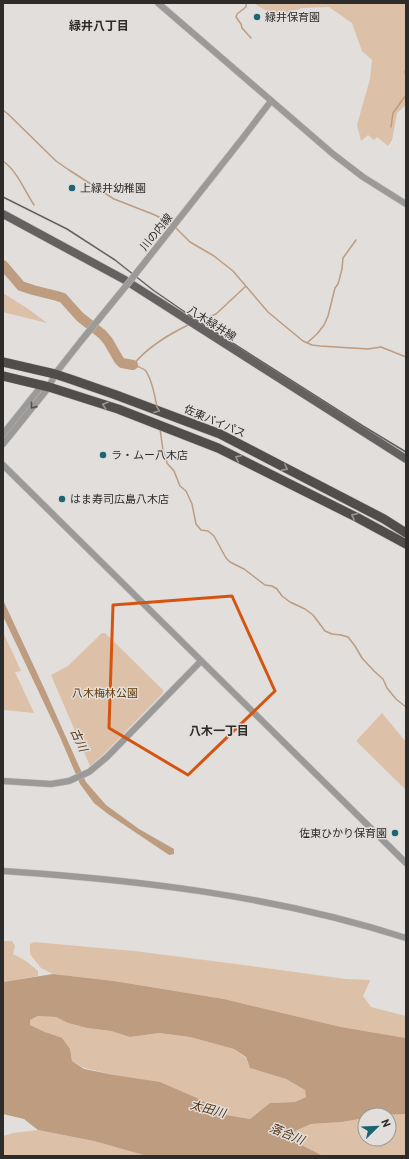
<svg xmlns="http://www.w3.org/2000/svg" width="409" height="1159" font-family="Barlow,'Noto Sans JP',sans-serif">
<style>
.green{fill:#dcc0a7}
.water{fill:#bd9c7f;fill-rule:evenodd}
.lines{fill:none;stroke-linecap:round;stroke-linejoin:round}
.stream{stroke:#bd9c7f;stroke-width:1.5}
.river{stroke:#bd9c7f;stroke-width:10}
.minor-casing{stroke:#bdbab9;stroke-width:7}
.major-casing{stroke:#bdbab9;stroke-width:9}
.highway-casing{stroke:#bdbab9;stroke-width:10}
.minor{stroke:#9b9a99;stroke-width:6}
.major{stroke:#646160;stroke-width:8}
.highway{stroke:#504d4b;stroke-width:9}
.rail{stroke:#636160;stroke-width:1.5}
.minor-bridge-casing{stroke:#bdbab9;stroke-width:7;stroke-linecap:butt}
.minor-bridge{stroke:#9b9a99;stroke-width:6}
.oneway{stroke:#989694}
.oneway2{stroke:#545252}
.marked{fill:none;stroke:#d5540f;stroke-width:3;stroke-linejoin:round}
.poi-dot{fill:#1b6472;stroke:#e1dedc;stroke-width:1.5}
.labels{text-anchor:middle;stroke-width:3;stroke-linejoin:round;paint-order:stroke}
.poi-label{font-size:11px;fill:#2d2c2b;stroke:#e1dedc;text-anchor:start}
.street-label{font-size:11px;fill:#2d2c2b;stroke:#e1dedc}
.park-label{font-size:11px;fill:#643803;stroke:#e1dedc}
.neighbourhood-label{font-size:12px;font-weight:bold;fill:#2d2c2b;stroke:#e1dedc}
.water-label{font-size:12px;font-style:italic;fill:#563310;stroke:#e1dedc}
</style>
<rect width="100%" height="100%" fill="#e1dedc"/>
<path class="green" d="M253,3H406V105L397,113L392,140L388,146L377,137L374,140L368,135L361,141L357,125L370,79L372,60L362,51L352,23L329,7L303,8L275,16Z
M3,293L27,308L47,323L3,312Z
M3,632L21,671L15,672L34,713L3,710Z
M102,633H105L163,690V693L104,754L90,766L51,675L68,666Z
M382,713L406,742V790L357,742V740Z
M3,941H12L15,946L13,954L26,961L38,971V976L3,982Z
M34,942L134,951L228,963L346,979L369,980L370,981L363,996L371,1007L406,1016V1038L341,1027L224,999L114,981L53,974L41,968L30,954V944Z
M38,1016L56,1017L68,1023L87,1028L111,1031L130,1037L159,1033L190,1037L234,1049L246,1058L250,1068L286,1079L305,1090L306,1097L295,1102L270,1103L250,1119L226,1115L199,1099L114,1075L84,1068L72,1061L70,1049L45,1032L30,1025V1020Z
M391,1114H406V1156H323L292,1140L293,1132L311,1124L342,1122L365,1118V1139H389V1115H387Z
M38,1130L94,1141L147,1156H3V1136L13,1133Z"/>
<path class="water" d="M3,600L45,690L86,782L106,805L139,829L174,849V854L169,855L108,814L94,803L80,784L60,737L3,616Z
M53,974L114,981L224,999L341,1027L406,1038V1114L365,1115V1118L342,1122L311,1124L293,1132L292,1140L323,1156H147L94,1141L38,1130L24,1119L3,1114V982ZM38,1016L56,1017L68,1023L87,1028L111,1031L130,1037L159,1033L190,1037L234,1049L246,1057L250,1068L286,1079L305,1090L306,1097L295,1102L270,1103L250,1119L226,1115L199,1099L160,1082L114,1075L84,1069L72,1061L70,1049L62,1038L45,1032L30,1025V1020Z"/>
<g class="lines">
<path class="stream" d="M246,3V7L237,14L236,17L241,24L242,28L251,38
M405,71L406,77
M3,110L8,114L56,161L69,170L114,199L155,215L172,224
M391,127L393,113L406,95
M3,161C18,172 24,190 34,205
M175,227L190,242L214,256L233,271L268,312L286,327L303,341L312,345L320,346L368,349L381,347L406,357
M202,320L216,314L246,286
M307,343L317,334L324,325L328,316L335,288L338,284L342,269L343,258L356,240
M157,407C155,397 152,378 145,370C142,368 137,366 133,365C147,347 168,335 188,325
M160,429L163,450L167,463L174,471L180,486L186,491L192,504L196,524L201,530L208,531L214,536L226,558L230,562L244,569L265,585L272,586L277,589L282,596L290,602L305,609L313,615L325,631L332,634L341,635L348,637L355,646L362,658L374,671L383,679L387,688L396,699L406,707"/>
<path class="river" d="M3,265L21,286L33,290L57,296L63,298L80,317L102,334L108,341L119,360L122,363L133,365"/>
<defs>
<path id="minor" d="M158,3L333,154L363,177L406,204
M242,139L271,101
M3,434L43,384
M3,444L49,387L55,374L81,341
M3,465L406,863
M3,781L51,784L69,781L89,772L107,757L201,661
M3,871C139,880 276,896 406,938"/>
<path id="major" d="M3,214L125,280L406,459"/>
<path id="highway" d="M3,362L55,374L73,380L116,395L220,434L384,519L406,533
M3,376L49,387L118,409L218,448L358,518L406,544"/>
</defs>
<use href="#minor" class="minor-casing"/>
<use href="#major" class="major-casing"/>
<use href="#highway" class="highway-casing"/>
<use href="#minor" class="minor"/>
<use href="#major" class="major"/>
<use href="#highway" class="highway"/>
<path class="rail" d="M3,197L67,229L115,260L153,290L195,319L363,426L406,452"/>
<defs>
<path id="minor-bridge" d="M81,341L130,281L242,139"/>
</defs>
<use href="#minor-bridge" class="minor-bridge-casing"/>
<use href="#minor-bridge" class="minor-bridge"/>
</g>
<defs><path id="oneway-chevron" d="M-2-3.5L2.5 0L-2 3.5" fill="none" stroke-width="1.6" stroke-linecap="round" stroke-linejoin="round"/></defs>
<g class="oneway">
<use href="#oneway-chevron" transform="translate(105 405) rotate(-162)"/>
<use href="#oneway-chevron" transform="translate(157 410) rotate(21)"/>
<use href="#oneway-chevron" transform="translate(238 458) rotate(-154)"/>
<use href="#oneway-chevron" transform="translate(285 468) rotate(27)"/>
<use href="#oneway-chevron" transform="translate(354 516) rotate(-153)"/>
</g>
<use class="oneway2" href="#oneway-chevron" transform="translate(33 406) rotate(129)"/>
<path class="marked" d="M232,596L275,691L188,775L109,728L113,605Z"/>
<g class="poi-dot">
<circle cx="257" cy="17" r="4"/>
<circle cx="72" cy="188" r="4"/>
<circle cx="103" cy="455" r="4"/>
<circle cx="62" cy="499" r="4"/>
<circle cx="395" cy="833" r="4"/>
</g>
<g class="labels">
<g class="poi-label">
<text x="265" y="21">緑井保育園</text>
<text x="80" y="192">上緑井幼稚園</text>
<text x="111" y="459">ラ・ムー八木店</text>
<text x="70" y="503">はま寿司広島八木店</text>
<text x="387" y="837" text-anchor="end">佐東ひかり保育園</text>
</g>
<g class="street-label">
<text transform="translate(156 232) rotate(-51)" y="4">川の内線</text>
<text transform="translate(212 323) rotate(32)" y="4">八木緑井線</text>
<text transform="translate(215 421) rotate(23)" y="4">佐東バイパス</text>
</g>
<g class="park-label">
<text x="105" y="697">八木梅林公園</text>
</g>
<g class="neighbourhood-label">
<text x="99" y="30">緑井八丁目</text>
<text x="219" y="735">八木一丁目</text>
</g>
<g class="water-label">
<text transform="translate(79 740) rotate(65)" y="4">古川</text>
<text transform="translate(208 1109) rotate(15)" y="4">太田川</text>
<text transform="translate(287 1134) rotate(22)" y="4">落合川</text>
</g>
</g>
<rect width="409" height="1159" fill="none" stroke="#2d2c2b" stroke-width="8"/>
<g transform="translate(377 1127) rotate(67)"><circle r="19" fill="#e1dedc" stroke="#999795"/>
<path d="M0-3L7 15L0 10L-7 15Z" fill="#1b6472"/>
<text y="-6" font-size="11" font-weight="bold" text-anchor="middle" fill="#2d2c2b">N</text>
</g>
</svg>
